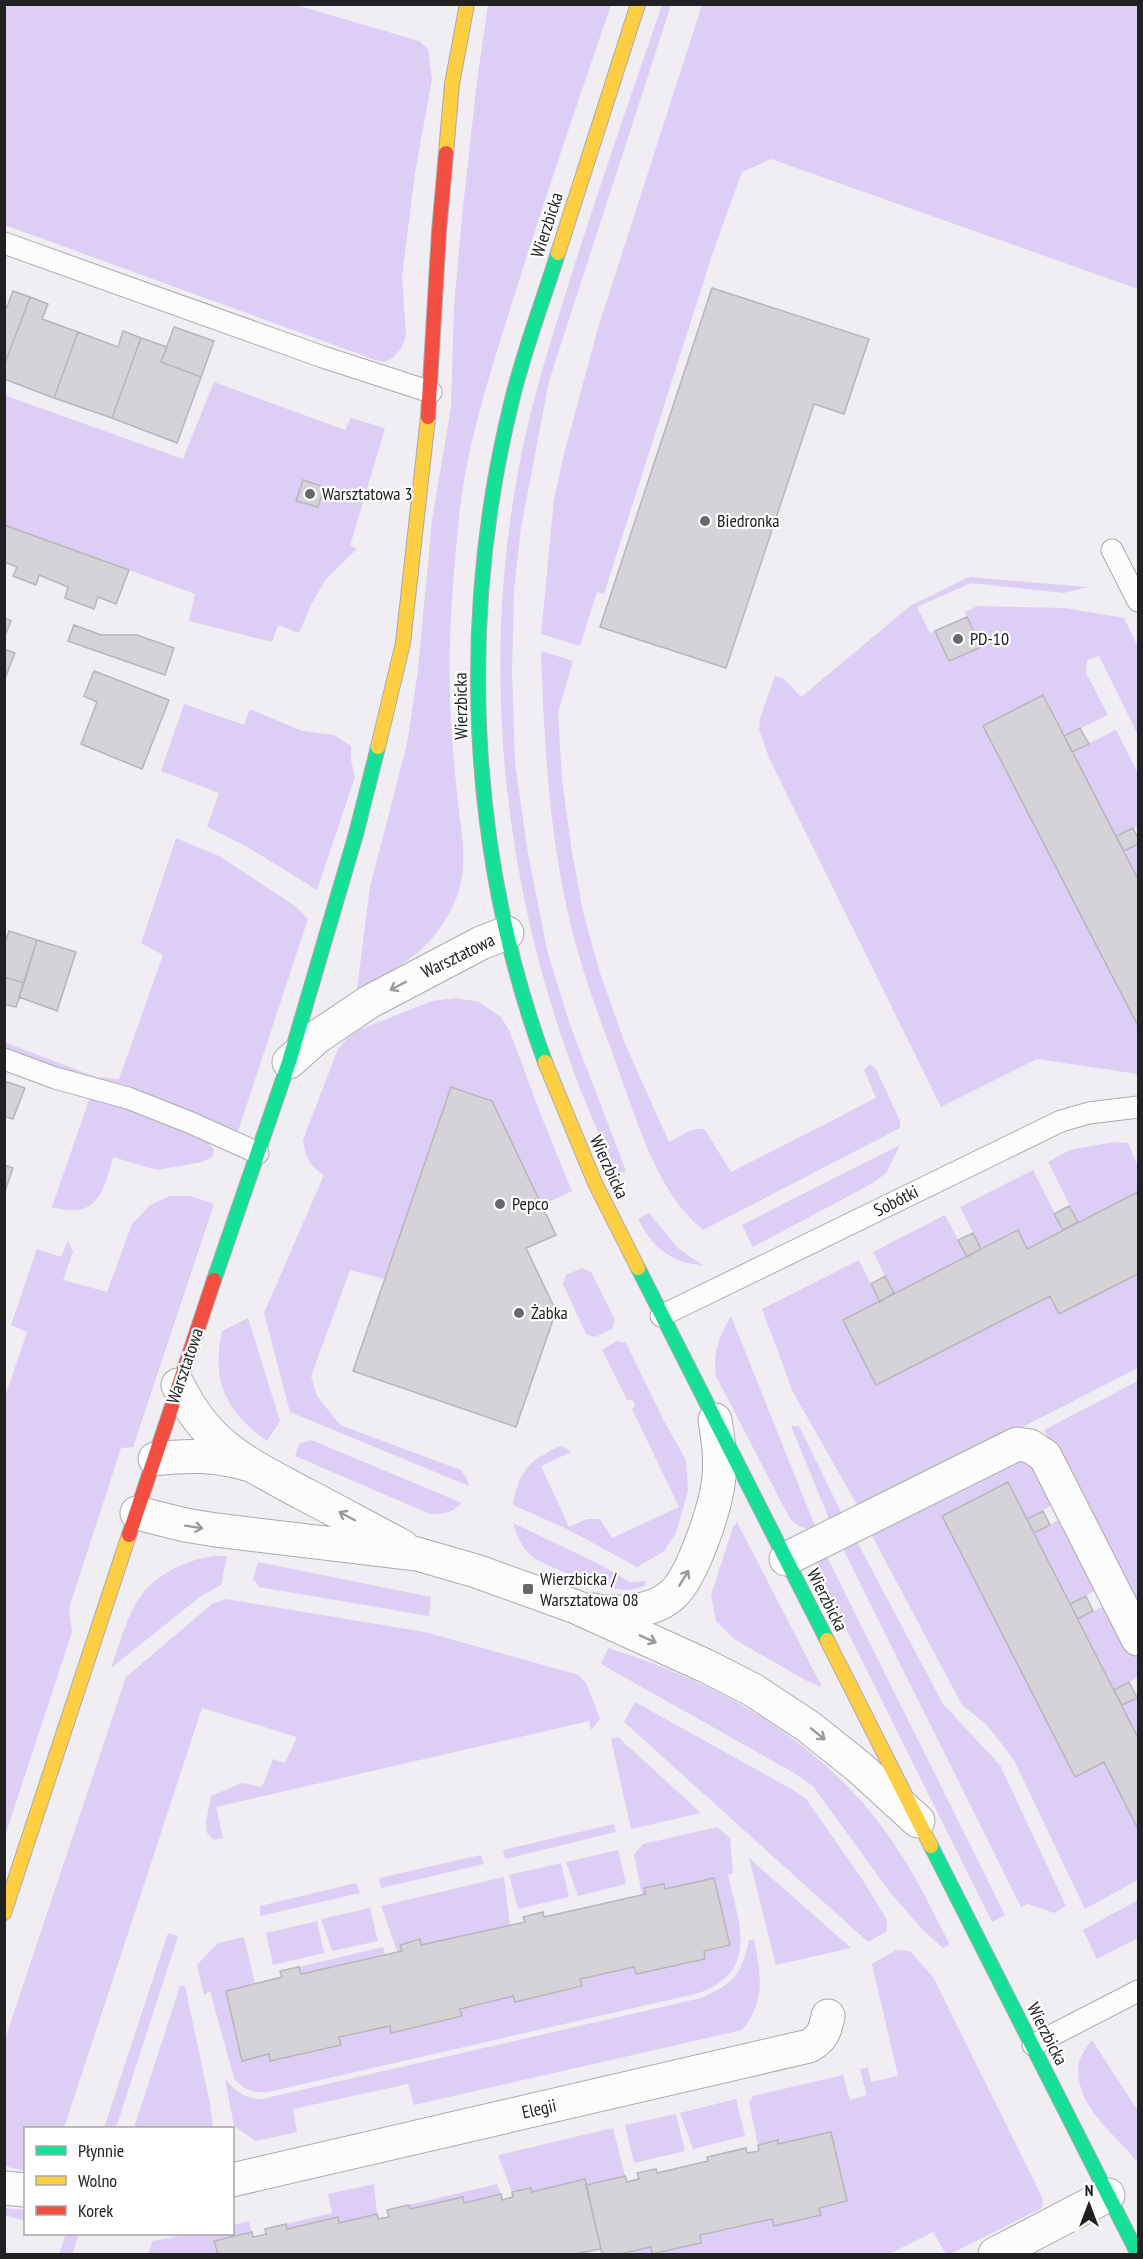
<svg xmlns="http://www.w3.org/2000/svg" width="1143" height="2259" font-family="'PT Sans Narrow',sans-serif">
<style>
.green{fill:#ddcef5}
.building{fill:#d5d3d8;stroke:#b7b5b9;stroke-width:1.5}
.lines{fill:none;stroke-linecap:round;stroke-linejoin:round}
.lane-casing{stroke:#aba9ad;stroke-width:23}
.street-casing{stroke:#aba9ad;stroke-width:35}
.fast-casing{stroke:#aba9ad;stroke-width:16}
.slow-casing{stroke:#aba9ad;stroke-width:16}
.jam-casing{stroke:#aba9ad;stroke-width:16}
.lane{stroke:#fdfcfd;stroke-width:21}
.street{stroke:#fdfcfd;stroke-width:33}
.fast{stroke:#16e098;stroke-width:14}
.slow{stroke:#ffcf43;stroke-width:14}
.jam{stroke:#f24e42;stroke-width:14}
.oneway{stroke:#9a999b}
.poi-dot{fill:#69686c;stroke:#fff;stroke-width:2}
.labels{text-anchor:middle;stroke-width:4.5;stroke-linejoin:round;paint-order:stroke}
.street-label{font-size:18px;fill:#212023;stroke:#fff}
.poi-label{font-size:18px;fill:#212023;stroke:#fff;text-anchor:start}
</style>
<rect width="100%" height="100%" fill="#f0edf3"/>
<path class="green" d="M4,5H296L419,41L428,49L432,79L415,173L402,276L406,336L401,349L391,359L384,362L375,360L5,225Z
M488,5H611C579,98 547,192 517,287C494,362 467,439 459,518C453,578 448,639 450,699C451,730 454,762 457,794C460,829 470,864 456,899C435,948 402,967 357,989L370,887L407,744L418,670L432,520L451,407L454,308L462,217L477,81Z
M662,5H671L549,381L521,528L514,590L512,671L515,763L528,854L547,950L569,1022L626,1171L617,1174C508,946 470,681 526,433C538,380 555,328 571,276C600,185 631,95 662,5Z
M702,5H1138V289L771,159L742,172L712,255L604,594L597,592L580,646L541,634L554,500L563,458L598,328Z
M214,382L345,430L351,418L385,428L350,546L357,549L326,579L311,605L299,633L278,625L272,642L189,621L195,594L5,525L4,395L183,459Z
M969,577L1088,587L1064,593L971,583L917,607L930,633L935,631L949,661L980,647L965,612L977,606L1065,608L1124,618L1138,647V735L1099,656L1087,660L1086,673L1108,715L1064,736L1043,695L983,726L1138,1026V1074L1037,1059L941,1107L769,758L759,729L760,718L775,676L784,679L801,697L910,606Z
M541,651L573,661L558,713L562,780L572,853L584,916L600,973L625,1044L669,1142C680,1137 694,1125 705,1130L731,1172L876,1098L864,1070L870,1064L876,1069L900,1121V1128L703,1230C658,1192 642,1134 622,1080C601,1021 577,961 565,899C548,818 544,734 541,651Z
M184,704L244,725L250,709L302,731L334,735L351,746V760L355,777L317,890L249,848L207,827L219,793L161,771Z
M1116,730L1138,773V826L1116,836L1072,752Z
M176,838L219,856L295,906L308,919L237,1134L5,1051L4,1042L96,1077L119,1079L163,955L141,943Z
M1138,844V879L1124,851Z
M457,998L479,1002L501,1017L510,1032L542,1118L572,1191L385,1279L350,1270L311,1376L317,1396L340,1425L461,1470L467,1479L469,1486L290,1412L264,1313L324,1175C310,1166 305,1157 303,1140L338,1049L347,1039L359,1030L432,1001Z
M90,1097C117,1105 200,1125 214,1150L212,1157L202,1162L157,1170L113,1157C104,1193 96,1220 52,1207Z
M1114,1142L1128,1143L1138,1166V1192L1078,1222L1048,1162L1070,1150Z
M900,1145L886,1173L873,1183L753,1247L742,1225Z
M1033,1170L1063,1230L1027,1249H981L960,1207Z
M170,1196H190L214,1204L133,1447L121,1448L69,1608L72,1632L5,1836L4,1400L27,1332L11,1325L37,1249L61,1257L68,1241L73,1252L63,1280L107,1292L132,1224L150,1205Z
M649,1213L679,1249L704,1266C669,1261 655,1250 638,1219Z
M945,1215L967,1257L894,1293L873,1252Z
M859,1260L880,1302L843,1320L876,1385L1050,1296L1060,1314L1138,1274V1368L860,1510L793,1392L762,1309Z
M582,1268L591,1272L615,1320L612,1329L595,1337L586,1334L563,1284L566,1275Z
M731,1316L816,1529C804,1529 796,1527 789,1517L716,1376C713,1353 719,1336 731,1316Z
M248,1318L280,1421L267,1441C226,1411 211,1382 222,1331Z
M617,1341L626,1343L664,1421L686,1460L688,1491L676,1533L663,1552L637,1567L569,1530L513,1505C517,1482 523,1465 545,1454C551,1450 556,1447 563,1446L571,1452L541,1466L569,1527L587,1519H600L612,1538L679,1507L632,1409L635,1406L633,1400H627L602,1350Z
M1138,1381V1614L1044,1430Z
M791,1426H799L844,1518L830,1521Z
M311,1440L328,1447L462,1503C452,1513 444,1514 430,1514L295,1456L299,1444Z
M1028,1460L1057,1502L1027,1519L942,1516L1075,1777L1104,1762L1138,1829V1880L1085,1909L1014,1760L987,1725L962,1705L869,1530L894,1518L903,1520L1020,1461Z
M1064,1517L1102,1587L1070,1604L1034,1533Z
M737,1522L822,1687L807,1681L734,1639L716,1621L711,1595L733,1527Z
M513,1523L601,1565L630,1582L646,1581L645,1586C639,1587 633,1590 627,1590C610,1590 549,1568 534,1558C523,1550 517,1536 513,1523Z
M855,1538L943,1704L1000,1765L1066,1906L1054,1913L1028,1904L1021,1907L841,1545Z
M825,1553L1005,1915L992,1922L819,1574L818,1562Z
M214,1556H227L221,1585L201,1596L111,1668C118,1648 124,1626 134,1607C148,1578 183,1560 214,1556Z
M258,1562L431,1597L429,1616L259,1587L253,1579Z
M226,1599L425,1632L579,1675L587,1685L600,1719L591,1730L589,1721L216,1807L223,1838L214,1840L207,1833L206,1822L211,1796L242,1783L262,1787L273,1759L285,1763L297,1737L202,1708L64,2128H26L25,2171L4,2166L5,2039L126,1677L212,1604Z
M1110,1603L1138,1657V1677L1114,1690L1078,1619Z
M608,1648C723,1683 835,1749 900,1853C919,1882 934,1914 950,1945L943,1948L922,1929L889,1891L813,1786L794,1773L601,1664Z
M1138,1697V1738L1122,1705Z
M635,1702L793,1790L806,1799L862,1879L887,1920L886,1932L868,1942L624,1722Z
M618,1737L701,1813L631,1829L611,1739Z
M614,1824L616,1832L505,1859L503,1850Z
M717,1827L730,1838L733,1873L728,1875C735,1909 756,1958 720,1982C714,1987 706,1990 699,1993L268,2092C252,2093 244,2090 234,2078L210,1991L204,1995L197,1965L218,1943L244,1937L255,1984L226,1991L242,2061L269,2054L271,2061L340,2045L339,2037L390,2026L392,2033L461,2016L460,2009L513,1996L515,2002L581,1987L580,1979L634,1967L637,1974L705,1959L704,1951L730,1945L714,1878L665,1889L663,1884L645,1888L646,1894H642L634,1855L643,1844Z
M618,1850L626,1884L578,1896L566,1862Z
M481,1855L484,1864L381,1888L379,1878Z
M749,1858L851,1948L776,1965Z
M561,1863L569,1897L518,1909L509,1875Z
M504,1877L510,1925L421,1945L420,1939L401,1944L402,1951H397L381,1906Z
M356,1883L360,1893L260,1916V1906Z
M1138,1900V1938L1097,1959L1083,1930Z
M370,1908L378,1941L332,1951L321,1919Z
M317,1921L324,1953L273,1965L266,1933Z
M168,1933L178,1936L116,2128H104Z
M749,1940H754C761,1974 766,2002 742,2030L414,2105L408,2084L293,2109L297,2132L256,2141L234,2126L225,2079C237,2092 244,2099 262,2099L701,1998C734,1983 741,1976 749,1940Z
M383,1947L385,1954L301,1974L299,1967Z
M896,1950L910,1951L933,1977L1043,2199L1042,2208L950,2254H946L933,2232L889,2254H620L651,2247L653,2254L701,2243L700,2235L772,2219L774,2226L821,2215L819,2208L778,2141L758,2145L749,2102L753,2096L843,2075L850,2100L867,2095L860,2069L868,2068L871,2082L898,2076L872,1964Z
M180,1986H185L210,2104L213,2128H134Z
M1092,2040L1138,2111V2163C1116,2134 1078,2110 1078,2069C1078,2058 1086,2048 1092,2040Z
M736,2099L745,2136L693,2149L680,2113Z
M676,2114L685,2151L634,2163L625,2125Z
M613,2128L625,2176L586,2185L584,2179L532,2192L531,2188L512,2192L498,2155Z
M374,2184L377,2214L339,2223L338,2217L287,2229L286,2224L332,2213L328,2194Z
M497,2184L501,2194L464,2203L463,2197L410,2209L409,2205Z
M5,2208L25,2210V2221L5,2215Z
M249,2221L252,2232L215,2241L218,2254H148L153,2241L190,2234H232L233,2225Z
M66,2234H79L72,2254H59Z"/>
<path class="building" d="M712,288L869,339L844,414L814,404L726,668L600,627Z
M13,291L30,297L4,366V306L7,307Z
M30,297L48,304L42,319L78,332L54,398L4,379V366Z
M174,327L214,341L201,377L161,362Z
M123,331L141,338L112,418L54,398L78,332L118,347Z
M141,338L167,347L161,362L201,377L177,443L112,418Z
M303,480L324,487L318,507L296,501Z
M4,525L129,570L116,604L98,597L94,609L65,598L68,587L39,575L36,585L13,576L17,567L4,562Z
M967,617L981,647L949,661L935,631Z
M4,618L11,621L4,638Z
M74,625L101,635H137L174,648L165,675L68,641Z
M4,649L15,653L6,676H4Z
M94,671L169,700L142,769L81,744L97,702L84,696Z
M1043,695L1138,879V1026L983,726Z
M1080,728L1089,744L1072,752L1064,736Z
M1133,828L1138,838V844L1124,851L1116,836Z
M9,931L37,940L24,983L4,977V946Z
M37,940L76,952L57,1011L19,997Z
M4,977L24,983L16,1007L4,1004Z
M4,1081L25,1088L13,1119L4,1116Z
M451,1087L492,1101L556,1235L526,1248L556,1311L516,1427L353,1371Z
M4,1165L13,1168L5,1191H4Z
M1138,1192V1274L1059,1314L1050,1296L876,1385L843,1320L1018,1230L1027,1249Z
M1069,1206L1078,1222L1063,1230L1054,1214Z
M973,1233L981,1249L967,1257L958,1240Z
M885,1276L894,1293L880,1302L871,1284Z
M1008,1482L1138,1738V1829L1104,1762L1075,1777L942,1516Z
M1043,1511L1050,1525L1034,1533L1027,1519Z
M1086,1596L1093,1611L1078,1619L1070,1604Z
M1129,1682L1137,1698L1122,1705L1114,1690Z
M714,1878L730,1945L704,1951L705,1959L636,1974L634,1967L580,1979L582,1986L515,2002L513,1996L460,2009L462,2016L391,2033L390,2026L339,2037L341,2045L270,2061L269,2054L242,2061L226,1991L282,1977L280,1971L299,1967L301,1974L402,1951L400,1945L420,1939L421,1945L525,1922L523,1917L543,1912L544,1917L646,1894L644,1888L664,1884L665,1889Z
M831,2132L847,2201L819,2208L821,2215L774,2226L772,2219L700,2235L701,2243L652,2254L651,2247L620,2254H602L586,2185L625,2176L627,2182L639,2179L637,2173L656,2169L657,2173L708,2161L707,2157L746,2148L747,2153L759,2151L758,2145L778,2140V2144Z
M585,2179L601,2249L575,2254H218L214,2241L252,2232L253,2237L258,2236L266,2234L265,2229L286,2224L287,2229L338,2217L339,2223L377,2214L378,2219L383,2218L389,2217L387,2210L409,2205L410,2209L463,2197L464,2203L501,2194L502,2200L513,2197L512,2192L531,2188L532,2192Z"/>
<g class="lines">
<defs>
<path id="lane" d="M4,243L323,357L431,392
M1112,550L1138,601
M4,1059L55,1078L128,1098L189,1122L258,1153
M661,1316L1061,1121L1089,1113L1138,1107
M1033,2045L1138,1991"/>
<path id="street" d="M289,1062L317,1037L369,1002L481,943L507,933
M178,1385C208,1447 247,1463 304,1494C337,1511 369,1529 402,1546
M155,1459C187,1455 215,1455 246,1464
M137,1513L185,1525L216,1530L417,1554L476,1571L576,1607L706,1666L753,1690L809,1727L859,1767L918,1821
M786,1559L1017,1444L1030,1446L1045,1456L1138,1639
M592,1610C616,1615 654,1612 672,1595C693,1577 717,1504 719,1476C721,1457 718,1439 715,1420
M232,2180L809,2046C823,2038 825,2031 828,2016
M4,2188L26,2190
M995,2254L1108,2195"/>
<path id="fast" d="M545,1062C468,852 458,617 512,400C524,350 543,301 558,253
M638,1268L827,1640
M214,1280L289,1062L356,834L378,747
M931,1846L1138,2254"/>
<path id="slow" d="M446,153L452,84L467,4
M558,253L638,4
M378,747L403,643L428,417
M545,1062L595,1183L638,1268
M827,1640L931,1846
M4,1913L129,1535"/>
<path id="jam" d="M428,417L439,232L446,153
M129,1535L214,1280"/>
</defs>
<use href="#lane" class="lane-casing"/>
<use href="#street" class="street-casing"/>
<use href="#fast" class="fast-casing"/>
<use href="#slow" class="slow-casing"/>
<use href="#jam" class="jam-casing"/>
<use href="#lane" class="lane"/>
<use href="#street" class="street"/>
<use href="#fast" class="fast"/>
<use href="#slow" class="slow"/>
<use href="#jam" class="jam"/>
</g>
<defs><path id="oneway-shaft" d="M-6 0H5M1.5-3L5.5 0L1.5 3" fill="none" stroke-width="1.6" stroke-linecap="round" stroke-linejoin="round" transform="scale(1.5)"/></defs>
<g class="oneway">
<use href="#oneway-shaft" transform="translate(398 986) rotate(152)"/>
<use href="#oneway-shaft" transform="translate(347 1516) rotate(-152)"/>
<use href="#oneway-shaft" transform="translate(194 1527) rotate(9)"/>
<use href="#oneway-shaft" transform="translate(684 1578) rotate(-59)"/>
<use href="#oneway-shaft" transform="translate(648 1639) rotate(24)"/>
<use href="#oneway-shaft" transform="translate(818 1734) rotate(39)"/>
</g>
<g class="poi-dot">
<circle cx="310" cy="494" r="6"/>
<circle cx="705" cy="521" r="6"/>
<circle cx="958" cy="639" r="6"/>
<circle cx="500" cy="1204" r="6"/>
<circle cx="519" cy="1313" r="6"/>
<rect x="522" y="1583" width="12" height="12" rx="3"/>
</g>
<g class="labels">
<g class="street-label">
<text transform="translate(547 225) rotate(-72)" y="6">Wierzbicka</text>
<text transform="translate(461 706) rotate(-91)" y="6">Wierzbicka</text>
<text transform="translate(458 956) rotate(-26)" y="6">Warsztatowa</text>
<text transform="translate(609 1167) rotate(65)" y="6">Wierzbicka</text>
<text transform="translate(896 1201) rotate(-27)" y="6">Sobótki</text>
<text transform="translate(185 1366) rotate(-71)" y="6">Warsztatowa</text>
<text transform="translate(827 1600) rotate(63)" y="6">Wierzbicka</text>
<text transform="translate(1047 2034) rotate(63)" y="6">Wierzbicka</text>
<text transform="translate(539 2109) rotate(-13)" y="6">Elegii</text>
</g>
<g class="poi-label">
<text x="322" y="500">Warsztatowa 3</text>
<text x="717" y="527">Biedronka</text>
<text x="970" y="645">PD-10</text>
<text x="512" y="1210">Pepco</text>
<text x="531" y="1319">Żabka</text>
<text x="540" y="1585">Wierzbicka /<tspan x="540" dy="21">Warsztatowa 08</tspan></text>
</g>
</g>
<rect width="1143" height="2259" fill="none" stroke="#212023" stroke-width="12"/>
<rect x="24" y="2127" width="210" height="108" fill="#ffffff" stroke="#a6a6a7" stroke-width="1.5"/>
<rect x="36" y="2146" width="30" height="9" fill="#16e098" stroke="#a6a6a7" stroke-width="1.5"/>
<text x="78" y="2157" font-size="18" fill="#212023">Płynnie</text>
<rect x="36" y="2176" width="30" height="9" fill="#ffcf43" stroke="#a6a6a7" stroke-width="1.5"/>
<text x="78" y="2187" font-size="18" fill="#212023">Wolno</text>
<rect x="36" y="2206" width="30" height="9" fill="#f24e42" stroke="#a6a6a7" stroke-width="1.5"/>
<text x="78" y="2217" font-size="18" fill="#212023">Korek</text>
<g transform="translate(1089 2205)" stroke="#ffffff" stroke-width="4.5" paint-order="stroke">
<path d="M0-4.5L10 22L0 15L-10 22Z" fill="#212023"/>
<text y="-9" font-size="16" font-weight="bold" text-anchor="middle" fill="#212023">N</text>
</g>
</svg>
